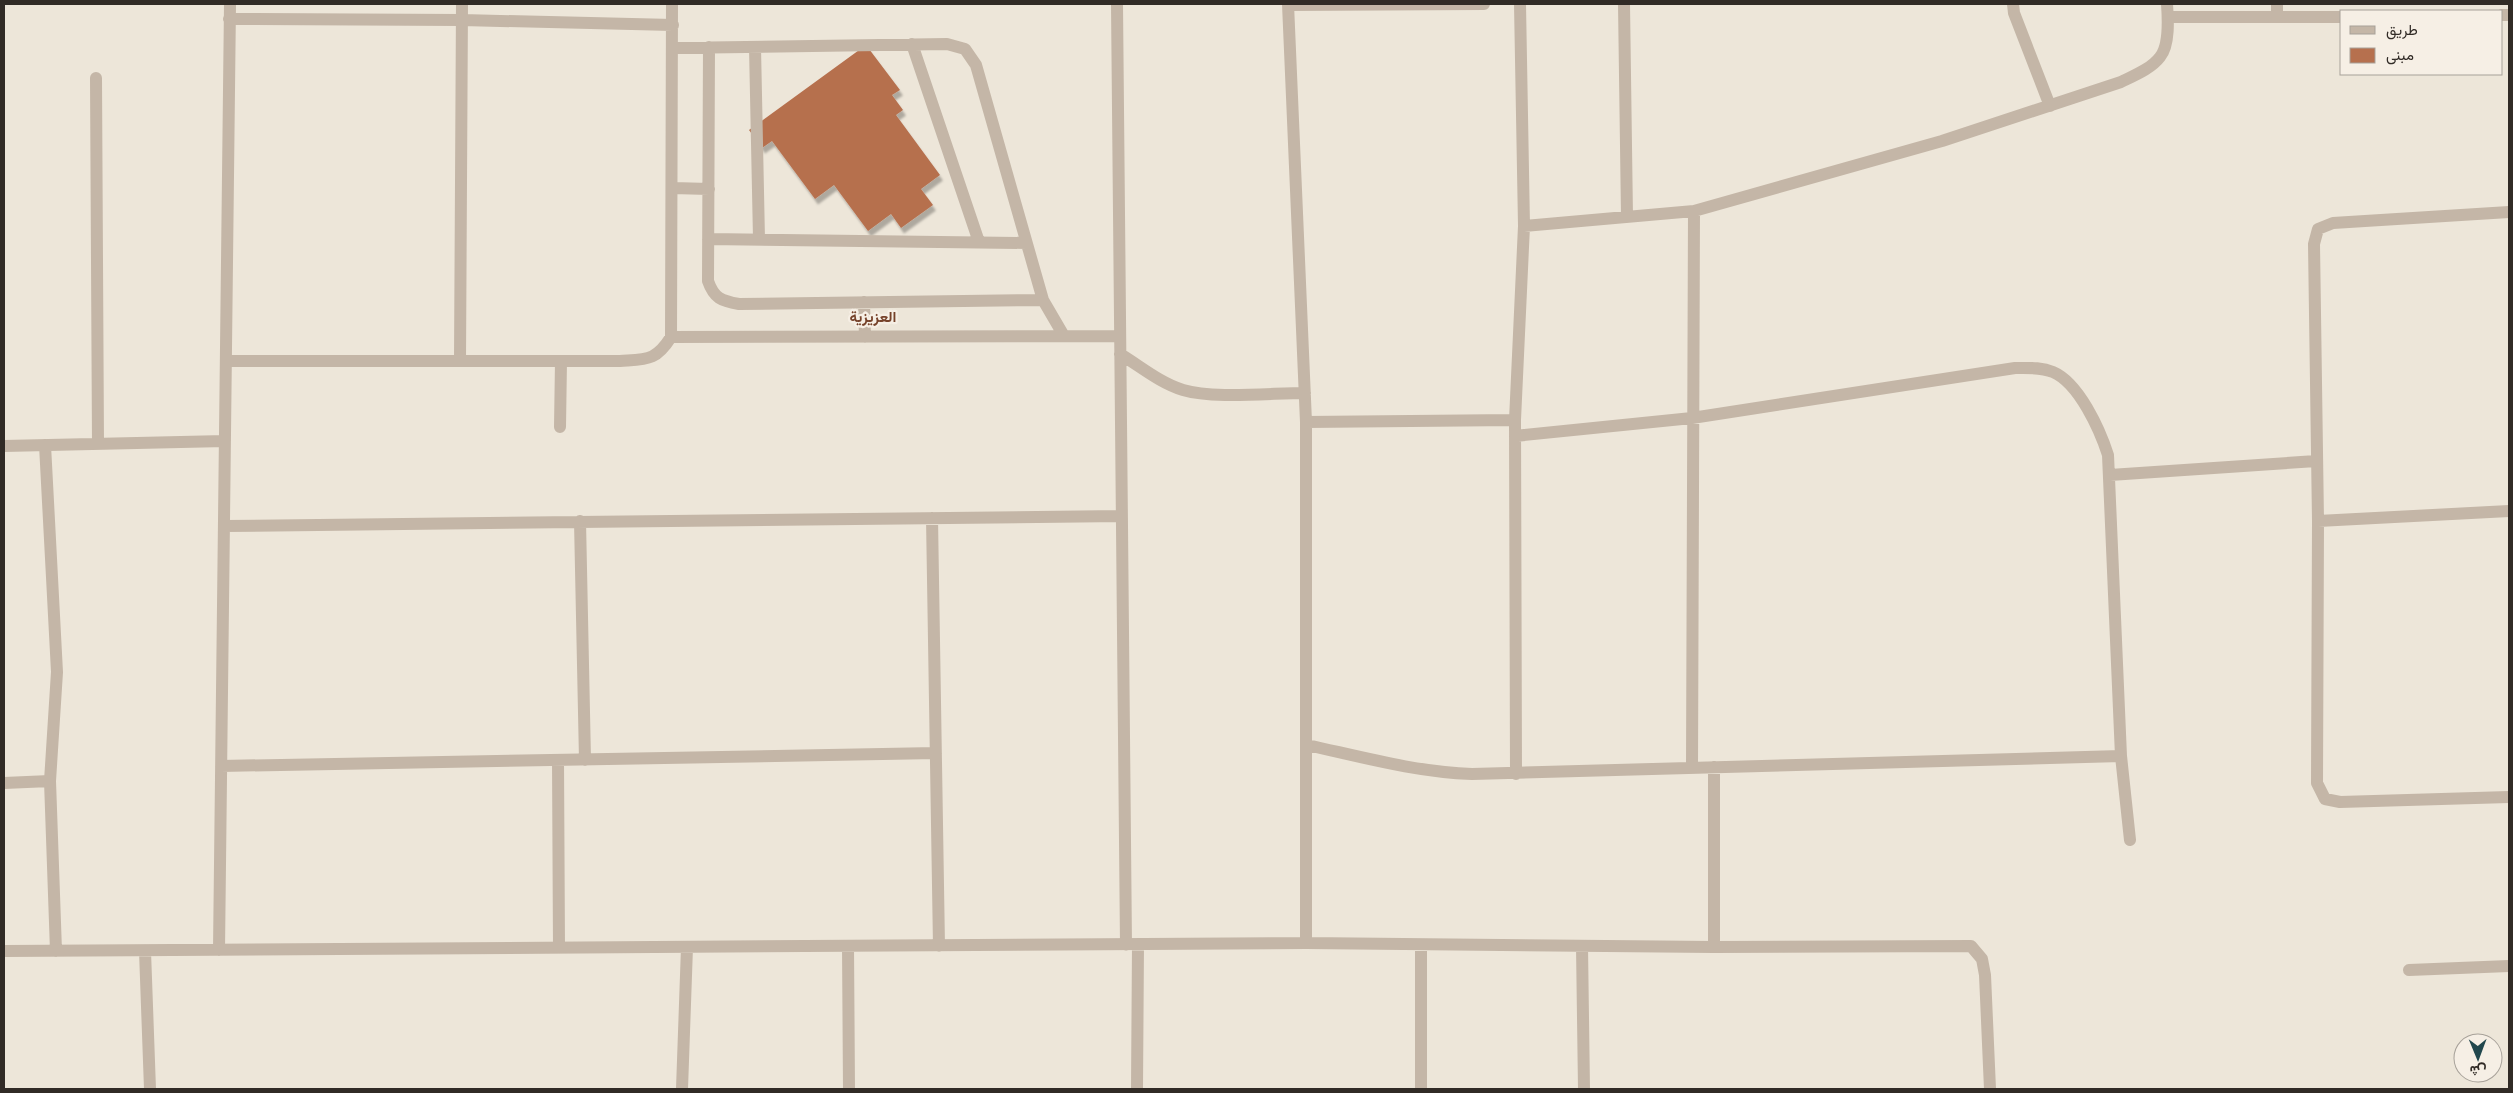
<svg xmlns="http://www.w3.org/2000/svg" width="2513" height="1093" font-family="Manrope,Vazirmatn,sans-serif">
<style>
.building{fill:#b6704e;filter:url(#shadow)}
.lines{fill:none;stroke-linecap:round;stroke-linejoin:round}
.minor{stroke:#c4b6a7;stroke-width:12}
.labels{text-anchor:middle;stroke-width:4.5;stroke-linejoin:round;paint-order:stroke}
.neighbourhood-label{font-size:15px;font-weight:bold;fill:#76422a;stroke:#f6efe5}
</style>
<defs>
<filter id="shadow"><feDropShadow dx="3" dy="5.5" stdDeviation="1" flood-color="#0004"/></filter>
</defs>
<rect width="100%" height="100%" fill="#ede6d9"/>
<path class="building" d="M866,45L900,90L892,95L903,110L896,115L940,175L921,189L933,205L901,228L891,214L868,231L834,185L815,199L772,141L762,148L749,130Z"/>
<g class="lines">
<path class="minor" d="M1117,4L1126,945
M1288,4L1306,422V943
M1624,4L1627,217
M2013,4L2014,13L2050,106
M1288,5L1484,4
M2502,15H2509
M2168,17H2342
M2277,17V4
M229,19L462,20L673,25
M912,44L979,242
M709,47L708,281C714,298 721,301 739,304L1043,300
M755,47L759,239
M674,48L947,44L965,49L976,65L1043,300L1064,336
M96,78L98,444
M673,188L709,189
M2509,212L2333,223L2318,229L2314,244L2318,521L2509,511
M1524,226L1694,211L1942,141L2121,82C2133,76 2151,69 2160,57C2170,45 2168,18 2167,4
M708,239L1026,243
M864,302L865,337
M671,337L1120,336
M1120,354C1140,366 1160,383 1183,390C1212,399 1272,393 1305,393
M226,361H620C647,359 656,361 671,337L672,4
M460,361L462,4
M1306,422L1515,420
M560,427L561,361
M1515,436L1692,418L2015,368C2028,368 2041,367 2053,372C2079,383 2100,430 2108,455L2121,756L2130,840
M45,445L57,672L50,781L56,951
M4,446L225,441
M2110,475L2316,461
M932,518L939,946
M580,521L585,760
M2318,521L2317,783L2325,799L2340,802L2509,797
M224,526L1122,516
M1307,745C1362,757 1416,772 1472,774L2121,756
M558,760L559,948
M221,766L936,753
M1692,767L1694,211
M1516,774L1515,420L1524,226L1520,4
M4,783L50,781
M848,946L849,1089
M1582,946L1584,1089
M1714,947V767
M219,950L230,4
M4,951L1306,943L1714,947L1971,946L1982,959L1985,975L1990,1089
M145,951L150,1089
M2409,970L2509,966
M682,1089L687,947
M1137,1089L1138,944
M1421,1089V945"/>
</g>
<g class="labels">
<g class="neighbourhood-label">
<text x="873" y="322">العزيزية</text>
</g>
</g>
<rect width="2513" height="1093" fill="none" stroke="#312b26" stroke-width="10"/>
<rect x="2340" y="10" width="162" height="65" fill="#f6efe5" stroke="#a7a199"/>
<rect x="2350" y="26" width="25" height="8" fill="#c4b6a7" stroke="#a7a199"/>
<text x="2386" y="35" font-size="15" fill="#312b26">طريق</text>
<rect x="2350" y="48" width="25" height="15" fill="#b6704e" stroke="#a7a199"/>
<text x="2386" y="60" font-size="15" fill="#312b26">مبنى</text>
<g transform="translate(2478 1058) rotate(179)"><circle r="24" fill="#f6efe5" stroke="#a7a199"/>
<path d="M0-4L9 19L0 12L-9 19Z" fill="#21474d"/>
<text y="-8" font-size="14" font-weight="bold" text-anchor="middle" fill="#312b26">ش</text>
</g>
</svg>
